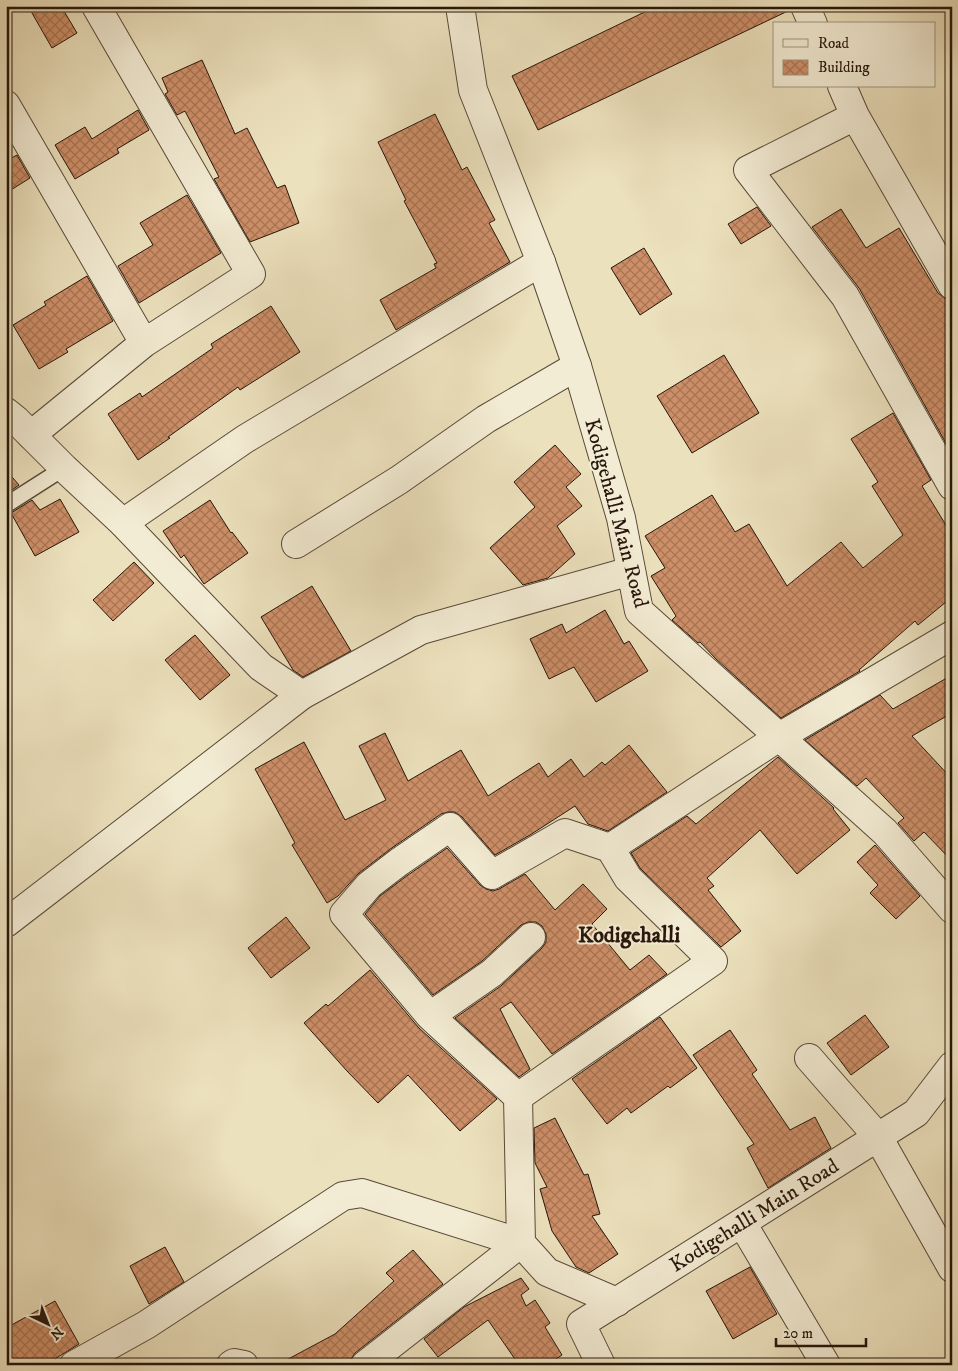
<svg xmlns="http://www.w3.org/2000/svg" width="958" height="1371" font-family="'IM FELL DW Pica',serif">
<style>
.building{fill:url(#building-cross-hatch);stroke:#27160b}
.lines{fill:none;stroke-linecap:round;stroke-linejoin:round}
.service-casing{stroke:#584938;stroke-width:18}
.minor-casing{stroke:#584938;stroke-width:30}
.tertiary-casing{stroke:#584938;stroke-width:30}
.service{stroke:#f3ecd4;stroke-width:15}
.minor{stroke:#f3ecd4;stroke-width:28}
.tertiary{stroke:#f3ecd4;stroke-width:28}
.labels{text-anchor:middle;stroke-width:4;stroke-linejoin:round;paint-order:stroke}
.street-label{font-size:21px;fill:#27160b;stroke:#f3ecd4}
.neighbourhood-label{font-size:22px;font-weight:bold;fill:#27160b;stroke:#f3ecd4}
</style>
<defs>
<pattern id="building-cross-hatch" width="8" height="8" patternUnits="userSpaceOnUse" patternTransform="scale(1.25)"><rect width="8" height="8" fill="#ce8f68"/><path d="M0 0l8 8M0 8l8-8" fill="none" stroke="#a77454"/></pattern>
</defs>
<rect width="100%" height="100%" fill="#ece1bd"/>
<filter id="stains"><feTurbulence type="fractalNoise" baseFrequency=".004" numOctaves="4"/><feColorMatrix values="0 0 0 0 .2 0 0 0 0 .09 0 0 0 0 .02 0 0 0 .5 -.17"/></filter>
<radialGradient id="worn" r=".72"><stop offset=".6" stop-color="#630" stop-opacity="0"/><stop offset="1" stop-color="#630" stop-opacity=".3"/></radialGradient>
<path class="building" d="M28,6H61L77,33L52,48Z
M657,6H790V10L538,130L512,76Z
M202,60L235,134L247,128L277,188L285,185L299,223L250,242L214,179L219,177L185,111L177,115L165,94L168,92L162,78Z
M138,110L149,130L117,149L119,153L75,179L55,145L85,127L92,139Z
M435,114L462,170L467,167L495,220L489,223L510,262L396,330L380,300L436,268L434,264L437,263L404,201L406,200L378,142Z
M17,155L30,178L6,193V161Z
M187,195L221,253L139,303L118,266L153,245L140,223Z
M757,207L771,226L741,244L728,224Z
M841,209L866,248L899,228L938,293L946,299L952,308V454L859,288L812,227Z
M644,248L672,294L640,315L611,268Z
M87,276L113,321L66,349L68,352L39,369L13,325L46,305L44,302Z
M271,306L300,352L240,390L238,387L168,437L170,438L138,460L108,414L140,393L142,397L213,348L211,344Z
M724,355L759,413L692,453L657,396Z
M893,413L931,480L922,486L952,535V597L918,625L915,621L859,670L860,671L781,718L716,659L700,642L698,643L672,620L676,616L651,576L665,568L645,536L712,495L735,532L749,524L787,586L841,542L863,568L903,535L872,486L878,482L851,439Z
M555,445L581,474L566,487L582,506L557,526L575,554L548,578L523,585L490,548L535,507L514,482Z
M6,470L19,485L6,494Z
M60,499L79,532L35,556L11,513L32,500L40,510Z
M210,500L231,533L232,532L248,553L204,584L184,555L181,558L163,531Z
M134,562L154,583L113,621L93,600Z
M312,586L351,651L303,677L293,670L261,617Z
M605,610L624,644L629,641L648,671L596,702L574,667L549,679L530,639L562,624L566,633Z
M195,635L230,675L200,700L165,660Z
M952,675V713L912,736L952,779V861L924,832L914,841L898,823L904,818L866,778L857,786L805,740L880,695L893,709Z
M385,733L408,781L461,750L488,796L539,763L548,777L571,759L584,777L602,762L605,765L629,745L667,792L608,831L588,824L575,806L530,835L495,855L462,817L455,812H448L441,814L389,850L359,873L338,896L327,903L292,845L295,843L255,769L304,742L345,820L386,800L359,746Z
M778,757L834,808L833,809L850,830L797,874L760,830L707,878L714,886L708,890L741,931L721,947L640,868L631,853L687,816L696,824Z
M875,845L920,896L896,919L870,893L878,885L857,862Z
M447,848L480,885L486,889L493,891L499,889L525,874L555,910L583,884L607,909L592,924L630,970L649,955L667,974L552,1054L511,1002L500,1009L530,1069L519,1077L455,1018L501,986L542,948L546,942V934L542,926L536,922H528L521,925L482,961L433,995L365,914L380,896L408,875Z
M286,917L310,948L271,978L248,948Z
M370,970L419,1028L497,1099L460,1131L408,1075L378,1103L347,1071L304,1023L326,1004L328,1006Z
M865,1015L889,1047L851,1075L827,1043Z
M660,1017L697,1068L670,1088L668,1086L631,1113L627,1108L607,1124L572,1079Z
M730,1030L757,1070L752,1074L790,1130L815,1117L831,1148L768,1188L747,1148L754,1144L693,1055Z
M555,1118L584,1175L588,1174L600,1214L592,1216L618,1254L589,1273L576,1267L552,1231L540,1189L547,1187L535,1163L534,1128Z
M165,1247L184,1282L149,1304L130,1266Z
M413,1250L443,1284L355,1353L347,1365H277L335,1334L394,1281L386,1273Z
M750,1267L777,1314L733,1339L706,1291Z
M521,1278L529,1289L521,1295L526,1306L535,1300L550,1323L545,1327L562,1355L547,1365H519L488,1320L438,1357L424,1339L464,1307Z
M55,1301L79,1344L45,1365H6V1328Z"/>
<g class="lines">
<defs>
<path id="service" d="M6,505L64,468"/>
<path id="minor" d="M805,6L813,24
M842,86L855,116L952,285
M6,105L144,343
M855,116L748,170L845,296L952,486
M31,435L144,343L251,274L96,6
M123,523L245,439L541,262
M296,544L399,480L486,419L577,366
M610,848L779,737L952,635
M6,923L302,695
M430,1016L518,1097
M809,1058L878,1137L952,1268
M742,1223L826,1365
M74,1365L146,1325L343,1196L362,1193L521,1243L547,1272L617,1302
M231,1365L234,1363L244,1365
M365,1365L521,1243L518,1097L713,961L628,878L610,848L565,833L492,875L450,827L399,862L369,885L344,914L430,1016L492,973L531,937"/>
<path id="tertiary" d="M460,6L473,90L541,262L577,366L621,518L639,611L885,832L952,909
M6,412L16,420L64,468L123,523L261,667L302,695L421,630L631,571
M601,1365L581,1324L916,1113L952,1066"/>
</defs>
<use href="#service" class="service-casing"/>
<use href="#minor" class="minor-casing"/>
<use href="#tertiary" class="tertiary-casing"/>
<use href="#service" class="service"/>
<use href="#minor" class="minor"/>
<use href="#tertiary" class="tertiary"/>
</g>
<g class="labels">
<g class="street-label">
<text transform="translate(617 513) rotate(75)" y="7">Kodigehalli Main Road</text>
<text transform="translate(754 1215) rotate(-32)" y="7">Kodigehalli Main Road</text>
</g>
<g class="neighbourhood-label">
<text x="629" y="942">Kodigehalli</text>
</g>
</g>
<rect width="958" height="1371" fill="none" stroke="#ece1bd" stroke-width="25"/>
<rect x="8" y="8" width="943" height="1356" fill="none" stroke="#27160b" stroke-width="2.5"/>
<rect x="12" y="12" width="933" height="1346" fill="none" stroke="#27160b"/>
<rect x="773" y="22" width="162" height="65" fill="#f3ecd4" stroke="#a19684"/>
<rect x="783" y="39" width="25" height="8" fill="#f3ecd4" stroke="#a19684"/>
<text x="818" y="48" font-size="15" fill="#27160b">Road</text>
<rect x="783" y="60" width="25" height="15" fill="url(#building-cross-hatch)" stroke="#a19684"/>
<text x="818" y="72" font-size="15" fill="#27160b">Building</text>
<g transform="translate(48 1324) rotate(137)" stroke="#f3ecd4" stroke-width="4" paint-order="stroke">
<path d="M0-4L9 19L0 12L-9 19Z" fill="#27160b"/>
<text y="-8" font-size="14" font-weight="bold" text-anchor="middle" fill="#27160b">N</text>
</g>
<path d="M776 1338v8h90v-8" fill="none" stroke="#27160b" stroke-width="2.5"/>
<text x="783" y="1338" font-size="15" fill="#27160b" stroke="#f3ecd4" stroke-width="4" paint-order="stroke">20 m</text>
<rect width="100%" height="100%" filter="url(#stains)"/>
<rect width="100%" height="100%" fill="url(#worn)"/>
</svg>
